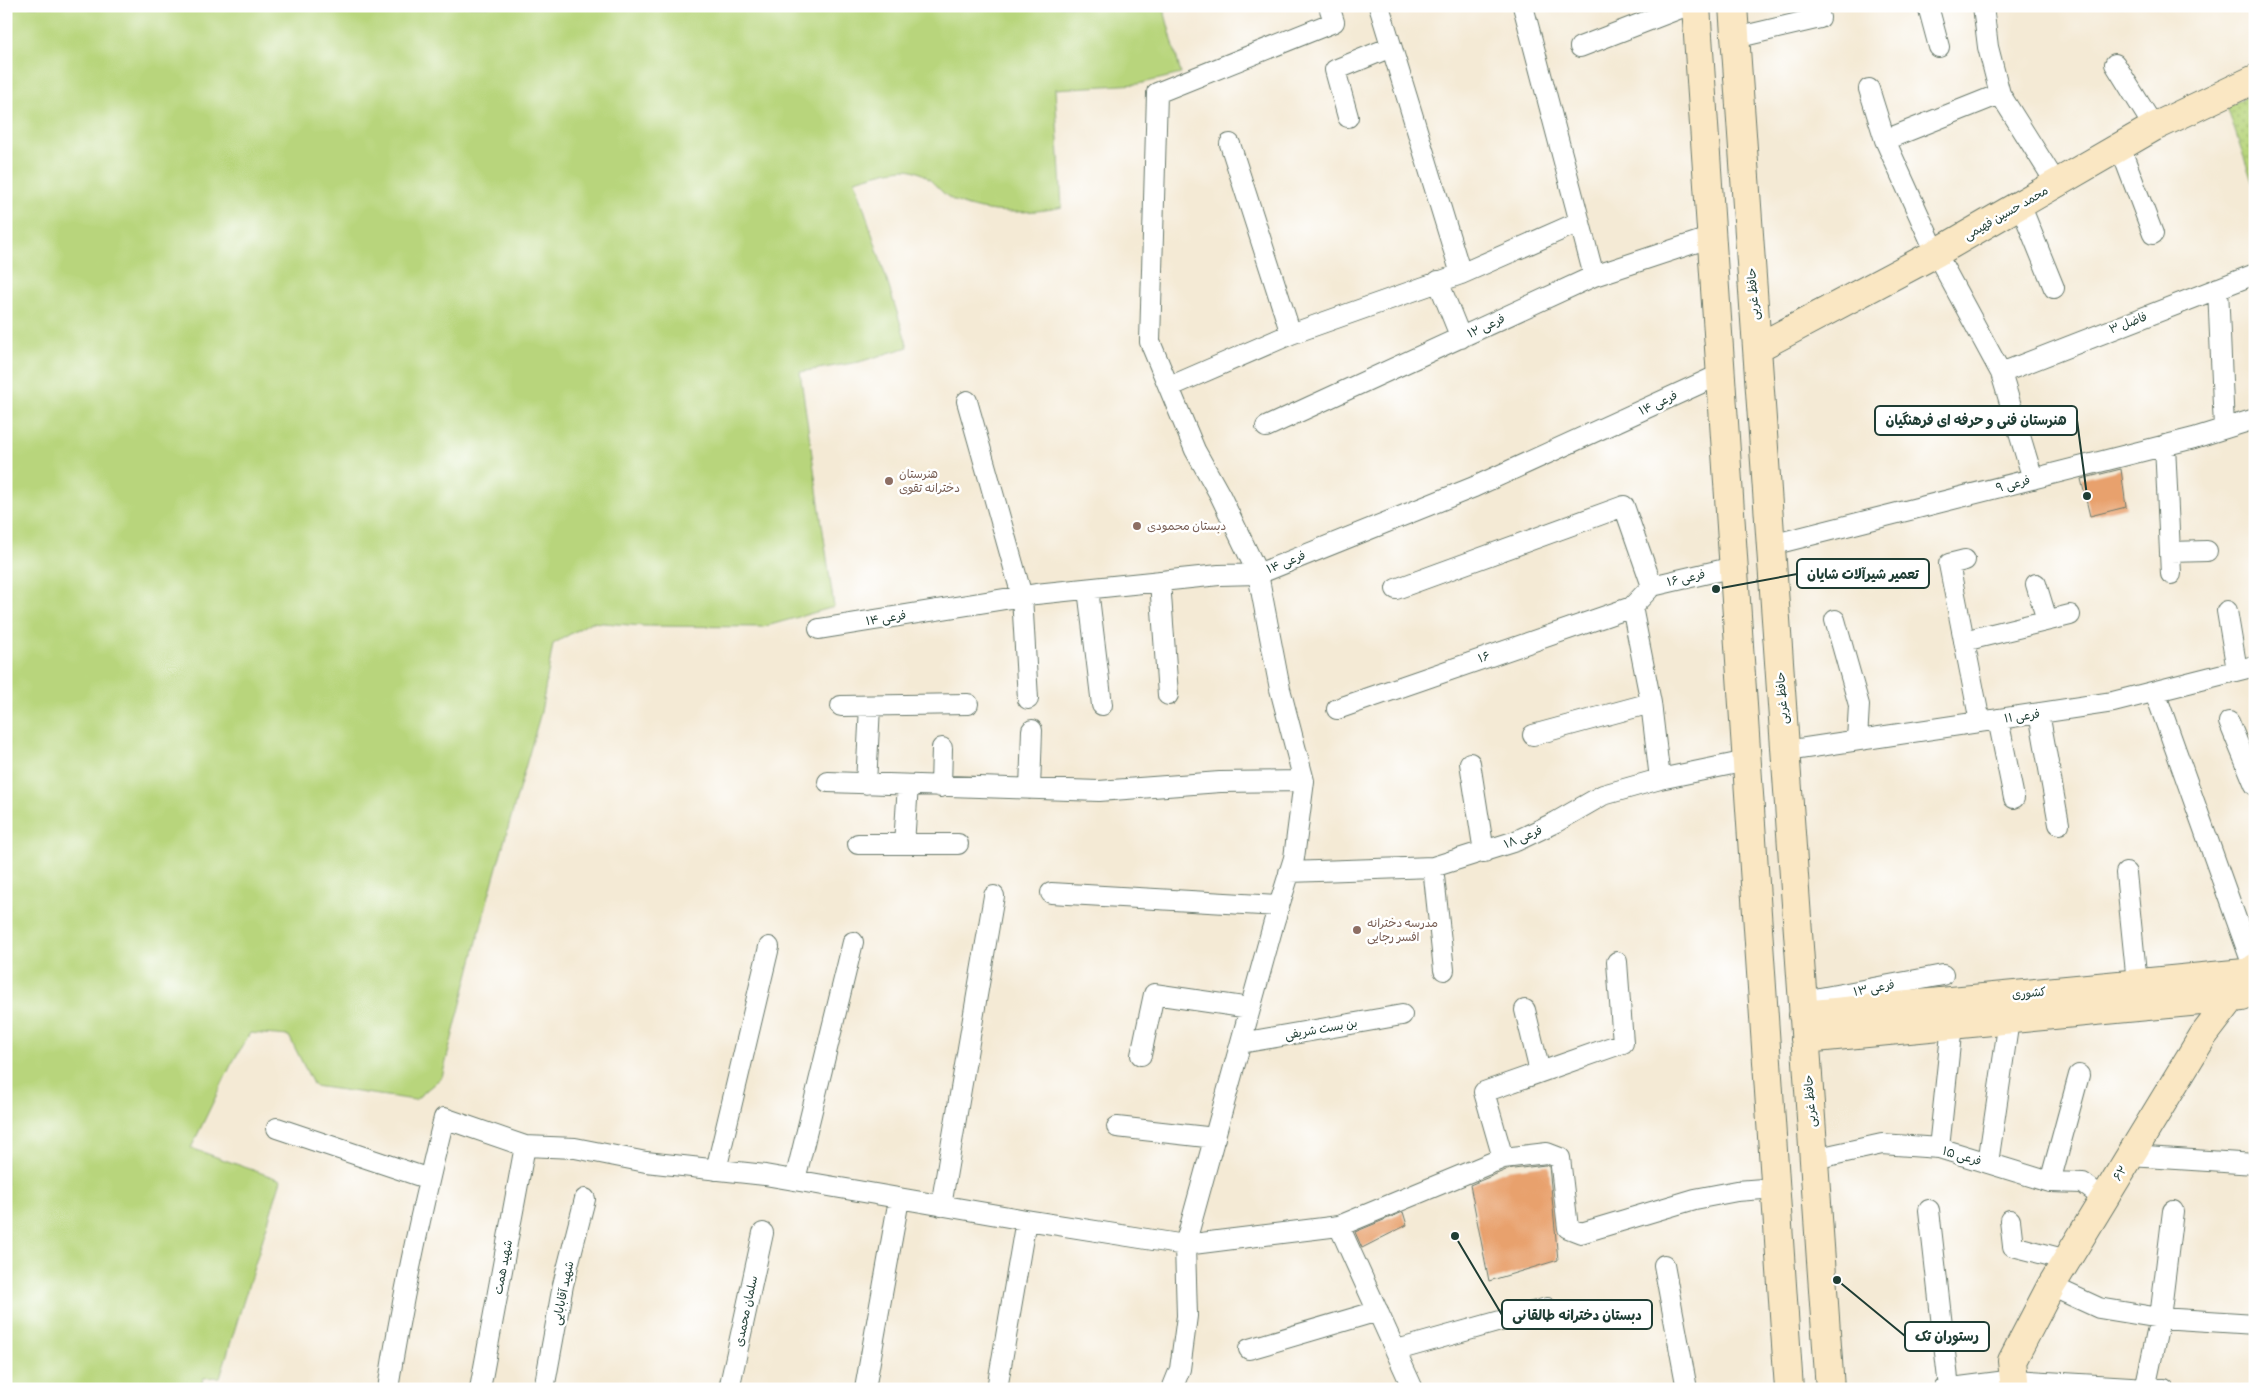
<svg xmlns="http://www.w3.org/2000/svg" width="2261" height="1395" font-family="Pangolin,'Playpen Sans Arabic',sans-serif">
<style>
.grass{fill:url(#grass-dots);stroke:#6c8958}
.garden{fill:#b8d57c;stroke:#6c8958}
.building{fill:#e8a16d}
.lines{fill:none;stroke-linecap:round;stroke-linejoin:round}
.street-casing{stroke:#6a7a6c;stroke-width:22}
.secondary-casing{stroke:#6a7a6c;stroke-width:30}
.street{stroke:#fff;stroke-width:20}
.secondary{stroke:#fae7c3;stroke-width:28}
.education-dot{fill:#8d6e63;stroke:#fff;stroke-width:2}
.labels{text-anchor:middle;stroke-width:5;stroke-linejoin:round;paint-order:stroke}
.street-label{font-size:12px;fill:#1f3d34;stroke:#fff}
.education-label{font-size:12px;fill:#785e54;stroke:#fff;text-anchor:start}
.leader{fill:none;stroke:#1f3d34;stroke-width:2}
.callout-dot{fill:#1f3d34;stroke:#fff;stroke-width:2}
.callout{fill:#fff;stroke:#1f3d34;stroke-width:2}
.callout-label{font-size:14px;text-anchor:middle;font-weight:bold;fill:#1f3d34}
</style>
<defs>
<pattern id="grass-dots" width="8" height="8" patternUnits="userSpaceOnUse" patternTransform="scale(1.25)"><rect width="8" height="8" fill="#b8d57c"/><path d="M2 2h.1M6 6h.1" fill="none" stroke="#95ae66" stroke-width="1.8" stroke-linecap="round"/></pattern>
</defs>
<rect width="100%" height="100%" fill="#fff"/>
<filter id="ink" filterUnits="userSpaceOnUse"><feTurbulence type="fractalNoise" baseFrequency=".02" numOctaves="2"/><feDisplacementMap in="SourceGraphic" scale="10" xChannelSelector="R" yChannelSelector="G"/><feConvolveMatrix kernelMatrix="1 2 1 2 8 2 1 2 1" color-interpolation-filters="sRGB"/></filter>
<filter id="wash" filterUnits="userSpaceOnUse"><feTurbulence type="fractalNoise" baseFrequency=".0096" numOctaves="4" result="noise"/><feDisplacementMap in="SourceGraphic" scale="20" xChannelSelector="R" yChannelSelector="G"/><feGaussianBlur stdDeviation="1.12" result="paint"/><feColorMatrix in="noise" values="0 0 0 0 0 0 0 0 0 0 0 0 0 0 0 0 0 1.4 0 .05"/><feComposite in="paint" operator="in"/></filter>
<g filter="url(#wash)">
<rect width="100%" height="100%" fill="#f4ead5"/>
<path class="grass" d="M2255,92V190L2227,107Z"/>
<path class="garden" d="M6,6H1163L1181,74L1138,84L1055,89L1062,207C1032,214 985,215 955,201C937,193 929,169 904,169C888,170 870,176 855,180L908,347L859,362L800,372L834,607L763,627L643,626L591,622L553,644L541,712L489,895L442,1077L415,1100L314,1086L289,1036L250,1033L231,1065L191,1148L281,1180L220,1377L203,1378L201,1389H6Z"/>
<g id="blocks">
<path class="building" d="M2121,469L2126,507L2090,516L2081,479Z
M1545,1165L1549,1166L1558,1260L1489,1281L1470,1185L1506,1170Z
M1403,1212L1407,1225L1362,1248L1355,1232Z"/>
</g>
</g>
<g filter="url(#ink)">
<use href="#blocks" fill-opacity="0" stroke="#6a7a6c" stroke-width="1"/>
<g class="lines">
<defs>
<path id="street" d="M1379,6L1461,274
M1523,6L1594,276
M1928,6L1939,47
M1983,6L1988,47L2000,94L2056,183
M1735,38L1820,18L1817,6
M1580,47L1686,6
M2115,64L2154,127
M1869,89L1885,140L1936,253L2001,373L2033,479
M1348,117L1335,70L1391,47
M1885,140L2000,94
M1230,144L1291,334
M2120,147L2153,234
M2020,204L2054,288
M1438,281L1461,338
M2218,288L2224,428
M2001,373L2255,274
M1169,387L1291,334L1461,274L1579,222
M967,401L1022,596L1028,699
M1266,427L1594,276L1712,237
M2165,445L2171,574
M1771,545L2194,438L2255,419
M2170,552L2207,551
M1965,560L1949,564L1980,722
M1160,581L1168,695
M2036,584L2047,620
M1088,589L1102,705
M1396,589L1624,506L1652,586
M2227,611L2237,670
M1835,620L1859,705L1857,740
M819,629L1036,594L1219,575L1258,574L1474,487L1721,374
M1964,641L2070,615
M2155,692L2254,969
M841,706L968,704
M1337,709L1632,607
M2039,713L2059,824
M1998,719L2014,798
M2229,722L2255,785
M1533,735L1651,703
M1786,751L2113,702L2255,666
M1470,763L1484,852
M1660,779L1651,703L1632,607L1652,586L1734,567
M828,782L1099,791L1220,782L1304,781
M866,784L870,706
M941,787L942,748
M1030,789L1032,730
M858,844H958
M904,844L908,785
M1433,867L1444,970
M1289,872L1433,867L1516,841L1556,822L1603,795L1660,779L1747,761
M2126,873L2137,983
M1051,893L1279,906
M1804,1001L1943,975
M1525,1010L1540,1072
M1241,1043L1402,1015
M1141,1055L1154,994L1250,1008
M1117,1127L1215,1138
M277,1128L429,1179
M1939,1148L1952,1025
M2130,1156L2255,1164
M1503,1158L1547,1153L1560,1158L1568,1228L1581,1233L1695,1199L1737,1191L1776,1188
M1814,1159L1882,1144L1939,1148L2050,1182L2083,1183L2104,1199
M1988,1163L2009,1020
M716,1170L769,947
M795,1180L853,942
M2050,1182L2079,1075
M941,1206L994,896
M1929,1210L1949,1388
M2010,1220L2013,1246L2067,1260
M1339,1226L1413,1389
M1664,1265L1687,1389
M2051,1286L2099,1308L2160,1318L2255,1324
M1249,1349L1378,1311
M1397,1350L1547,1308
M388,1389C402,1297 422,1207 444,1118L525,1146L575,1148L646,1162L765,1175L1026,1220L1185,1245L1339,1226L1503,1158L1484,1092L1623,1043L1617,962
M480,1389L525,1146
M544,1389L563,1285L585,1199
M729,1389L763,1233
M865,1389L899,1199
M997,1389L1026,1220
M1172,1389L1180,1369L1187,1316L1185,1245L1274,922L1294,858L1304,781L1280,689L1258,574L1220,495L1195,450L1150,342L1157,93L1334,22L1329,6
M1944,1389L2014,1380L2164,1389
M2145,1389L2160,1318L2173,1211"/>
<path id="secondary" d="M1696,6L1789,1389
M1733,6L1830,1389
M1757,348L1936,253L2154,127L2255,79
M1803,1015L2255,972
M1805,1039L2242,997
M2015,1389L2012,1361L2051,1286L2203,1036L2255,968"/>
</defs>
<use href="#street" class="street-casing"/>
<use href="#secondary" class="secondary-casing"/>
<use href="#street" class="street"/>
<use href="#secondary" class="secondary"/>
</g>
</g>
<g class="education-dot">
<circle cx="889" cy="481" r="5"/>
<circle cx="1137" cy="526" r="5"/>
<circle cx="1357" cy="930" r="5"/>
</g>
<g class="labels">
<g class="street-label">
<text transform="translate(2006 213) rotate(-30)" y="4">محمد حسین فهیمی</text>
<text transform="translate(1753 294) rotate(-94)" y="4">حافظ غربی</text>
<text transform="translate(2128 323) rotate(-21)" y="4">فاضل ۳</text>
<text transform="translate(1486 326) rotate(-25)" y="4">فرعی ۱۲</text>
<text transform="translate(1658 403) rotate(-25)" y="4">فرعی ۱۴</text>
<text transform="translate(2013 484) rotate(-14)" y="4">فرعی ۹</text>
<text transform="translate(1286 562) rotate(-22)" y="4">فرعی ۱۴</text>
<text transform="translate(1686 578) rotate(-13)" y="4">فرعی ۱۶</text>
<text transform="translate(886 618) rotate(-9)" y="4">فرعی ۱۴</text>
<text transform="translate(1484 657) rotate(-19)" y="4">۱۶</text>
<text transform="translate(1782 698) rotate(-94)" y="4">حافظ غربی</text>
<text transform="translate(2022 716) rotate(-8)" y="4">فرعی ۱۱</text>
<text transform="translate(1523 837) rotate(-23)" y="4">فرعی ۱۸</text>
<text transform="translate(1874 988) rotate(-11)" y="4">فرعی ۱۳</text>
<text transform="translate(2029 993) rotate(-5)" y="4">کشوری</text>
<text transform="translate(1321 1029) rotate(-10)" y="4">بن بست شریفی</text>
<text transform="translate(1810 1101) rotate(-94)" y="4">حافظ غربی</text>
<text transform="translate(1962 1156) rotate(16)" y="4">فرعی ۱۵</text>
<text transform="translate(2120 1173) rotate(-59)" y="4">۶۲</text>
<text transform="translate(503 1267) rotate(-79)" y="4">شهید همت</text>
<text transform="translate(563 1293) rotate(-78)" y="4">شهید آقابابایی</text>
<text transform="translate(746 1311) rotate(-78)" y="4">سلمان محمدی</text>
</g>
<g class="education-label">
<text x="899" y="478">هنرستان<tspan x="899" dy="14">دخترانه تقوی</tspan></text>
<text x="1147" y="530">دبستان محمودی</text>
<text x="1367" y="927">مدرسه دخترانه<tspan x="1367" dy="14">افسر رجایی</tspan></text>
</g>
</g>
<path class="leader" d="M2087 496L2077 420M1716 589L1797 574M1455 1236L1502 1315M1837 1280L1905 1336"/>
<g class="callout-dot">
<circle cx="2087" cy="496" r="5"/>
<circle cx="1716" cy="589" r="5"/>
<circle cx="1455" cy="1236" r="5"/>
<circle cx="1837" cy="1280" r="5"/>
</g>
<g class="callout">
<rect x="1875" y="406" width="202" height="29" rx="5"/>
<rect x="1797" y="559" width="132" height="29" rx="5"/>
<rect x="1502" y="1300" width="150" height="29" rx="5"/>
<rect x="1905" y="1322" width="84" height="29" rx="5"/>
</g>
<g class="callout-label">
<text x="1976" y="425">هنرستان فنی و حرفه ای فرهنگیان</text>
<text x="1863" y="579">تعمیر شیرآلات شایان</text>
<text x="1577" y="1320">دبستان دخترانه طالقانی</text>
<text x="1947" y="1341">رستوران تک</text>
</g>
<rect width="2261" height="1395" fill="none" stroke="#fff" stroke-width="25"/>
</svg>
